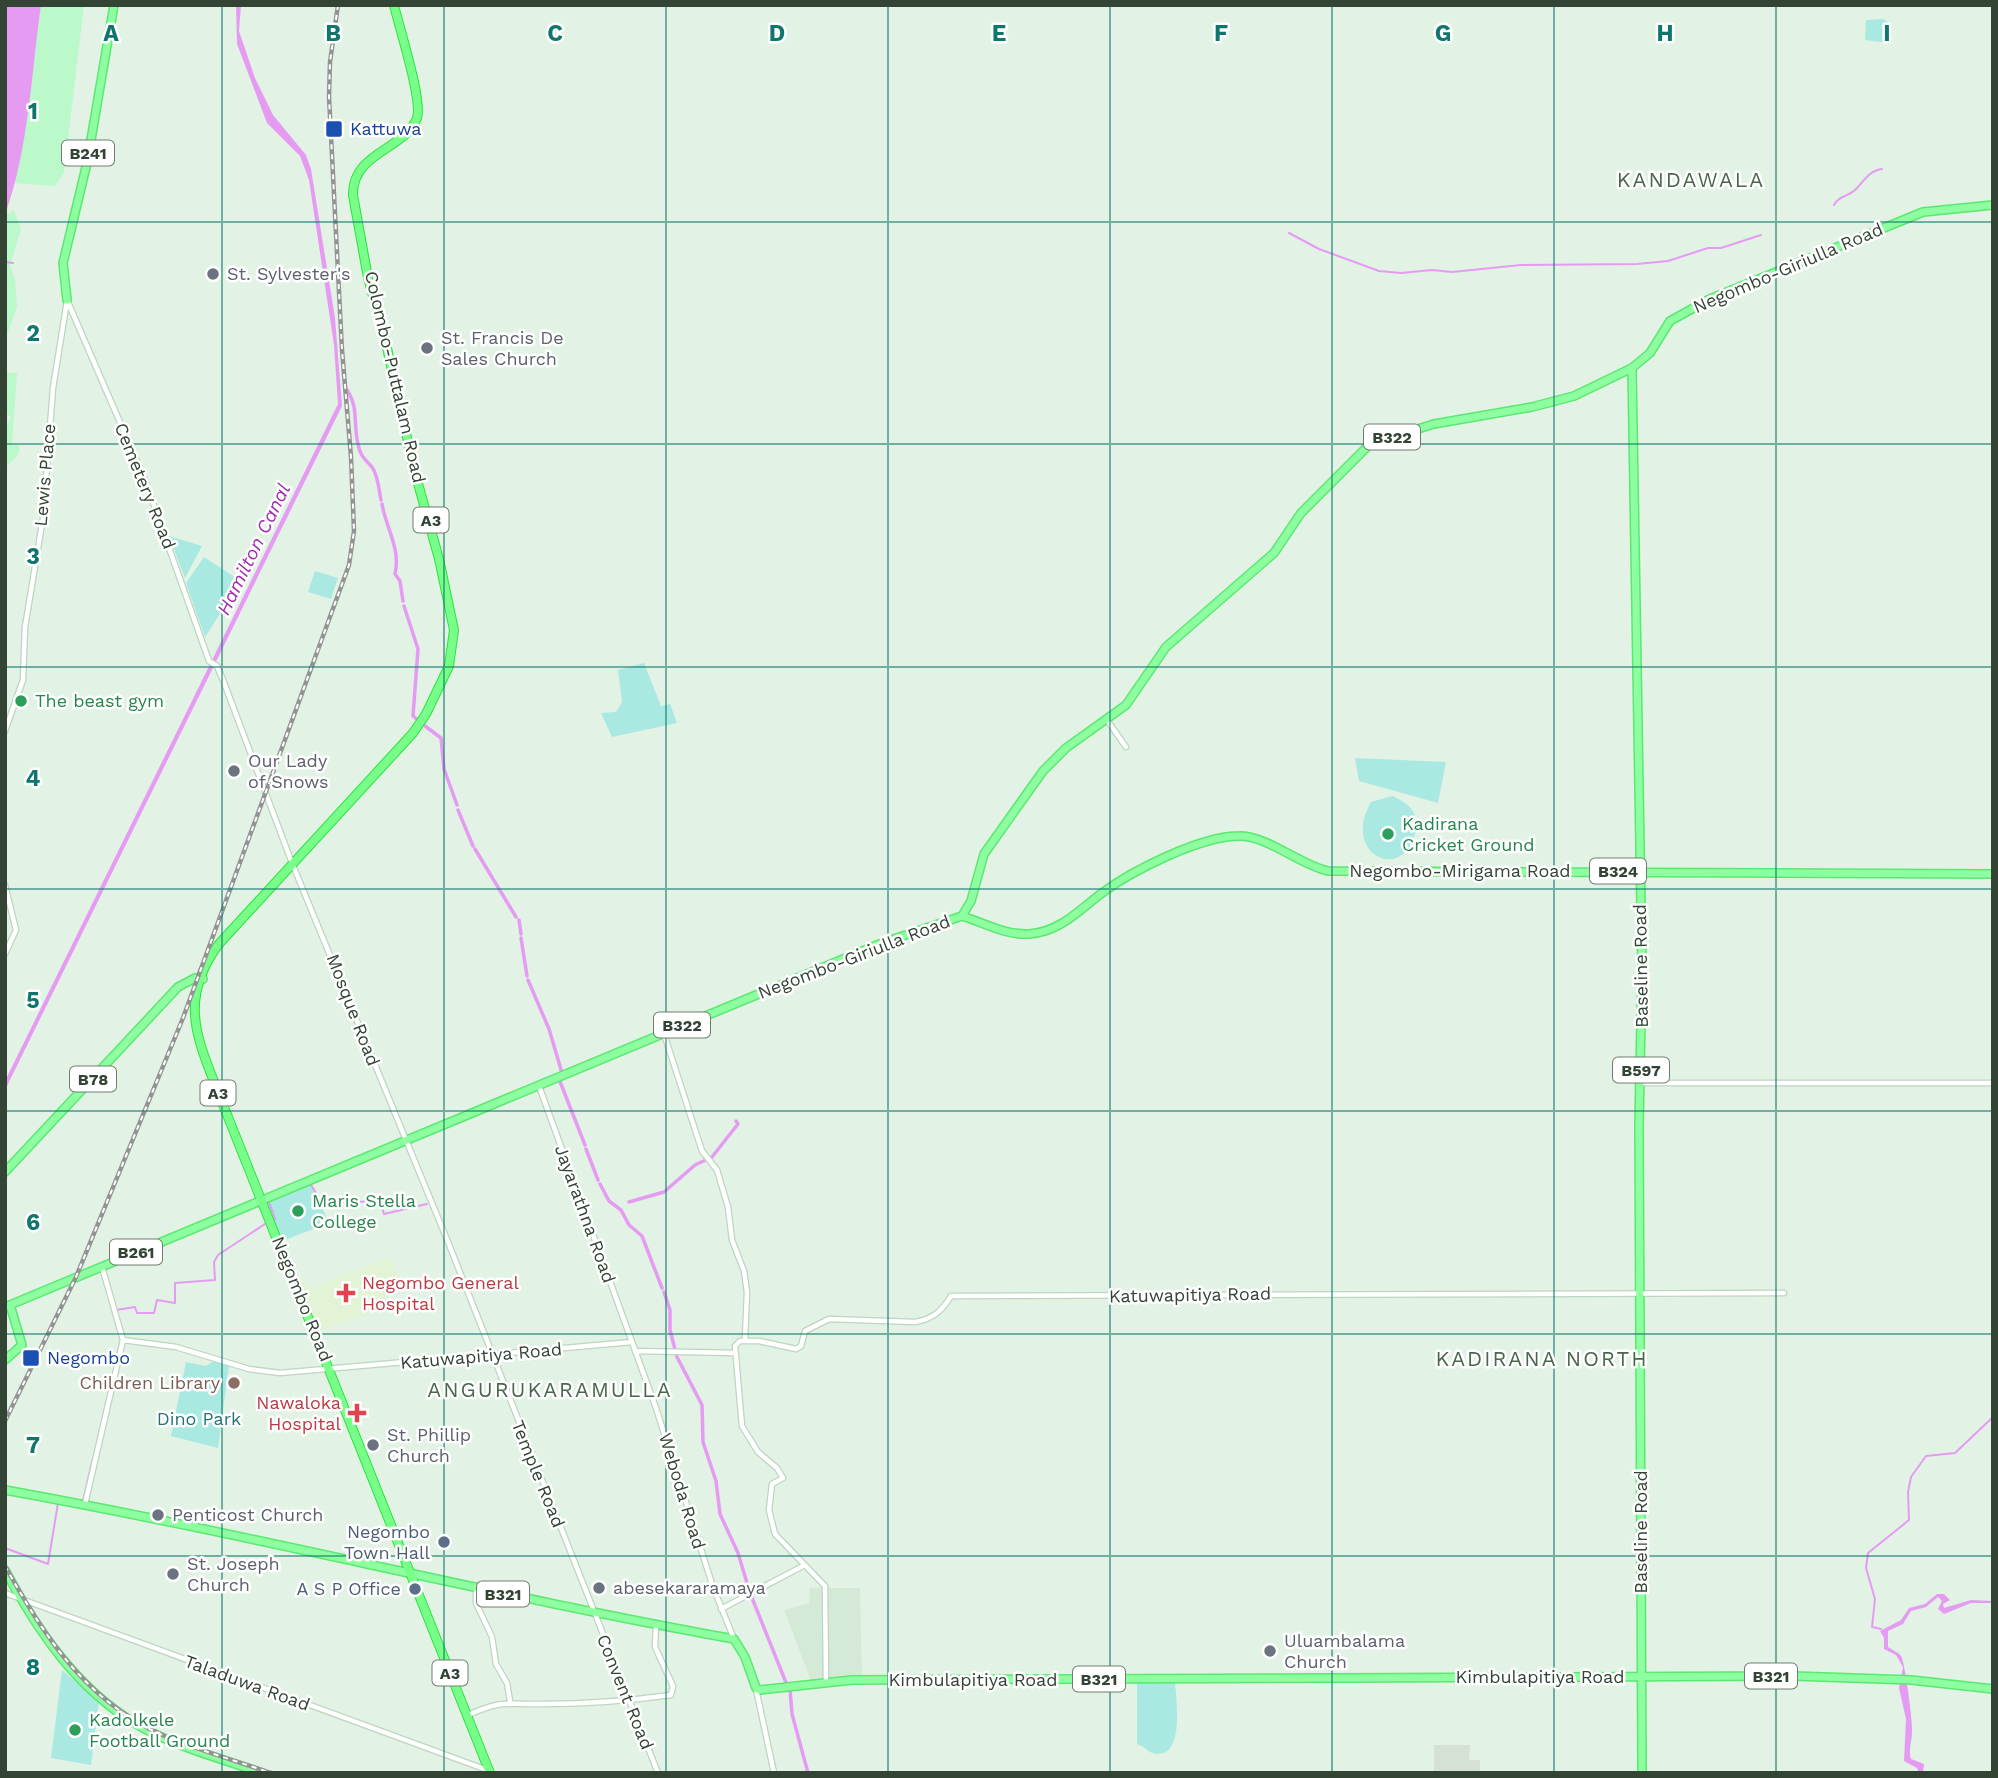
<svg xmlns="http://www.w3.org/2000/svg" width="1998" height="1778" font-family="'Work Sans',sans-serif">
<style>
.residential{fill:#d4ead7}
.industrial{fill:#d5e1d5}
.medical{fill:#e2f4d5}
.green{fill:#a9e9e2}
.sand{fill:#bbf9ca}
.water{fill:#e69bf3}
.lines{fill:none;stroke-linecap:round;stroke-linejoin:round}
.stream{stroke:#e69bf3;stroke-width:2}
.canal{stroke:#e69bf3;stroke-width:3.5}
.tertiary-casing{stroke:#bcd6bf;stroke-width:7}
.primary-casing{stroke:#5be870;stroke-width:10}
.trunk-casing{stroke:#2be33b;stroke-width:10}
.tertiary{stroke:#fff;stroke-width:4.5}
.primary{stroke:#8effa1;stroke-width:7}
.trunk{stroke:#77ff8a;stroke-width:8}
.rail-casing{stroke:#939393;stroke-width:4.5}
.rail{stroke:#fff;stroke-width:2;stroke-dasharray:5;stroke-linecap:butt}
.grid{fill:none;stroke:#0f766e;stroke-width:2;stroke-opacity:0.55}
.transit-dot{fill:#1a4fb4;stroke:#fff;stroke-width:2.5}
.worship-dot{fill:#6b7280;stroke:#fff;stroke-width:2.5}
.leisure-dot{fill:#2e9e5b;stroke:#fff;stroke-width:2.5}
.health-dot{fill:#e0444e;stroke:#fff;stroke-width:2.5}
.education-dot{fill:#8d6e63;stroke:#fff;stroke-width:2.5}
.service-dot{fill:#5c6f8a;stroke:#fff;stroke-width:2.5}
.labels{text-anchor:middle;stroke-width:5;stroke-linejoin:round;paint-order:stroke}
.shield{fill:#fff;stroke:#707c71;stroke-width:2}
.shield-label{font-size:16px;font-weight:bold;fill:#334434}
.transit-label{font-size:18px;fill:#164399;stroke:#fff;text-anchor:start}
.street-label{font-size:18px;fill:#334434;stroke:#fff}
.worship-label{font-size:18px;fill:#5b616d;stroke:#fff;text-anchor:start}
.leisure-label{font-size:18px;fill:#27864d;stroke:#fff;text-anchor:start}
.health-label{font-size:18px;fill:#be3a42;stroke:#fff;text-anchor:start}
.education-label{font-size:18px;fill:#785e54;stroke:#fff;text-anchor:end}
.park-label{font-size:18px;fill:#247177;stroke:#fff}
.service-label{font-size:18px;fill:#4e5e75;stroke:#fff;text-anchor:end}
.water-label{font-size:19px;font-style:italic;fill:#a129b3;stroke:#fff}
.quarter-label{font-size:21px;letter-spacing:2px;fill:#49674b;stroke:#fff}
.grid-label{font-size:23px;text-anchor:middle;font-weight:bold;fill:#0f766e;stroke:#fff;stroke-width:5;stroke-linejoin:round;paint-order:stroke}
</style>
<rect width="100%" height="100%" fill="#e2f2e5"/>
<path class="residential" d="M810,1588H860L862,1681L812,1683L784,1610L809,1603Z"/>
<path class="industrial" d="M1434,1745H1470L1469,1760H1480V1773H1434Z"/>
<path class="medical" d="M386,1258L393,1262L402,1281L391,1288L381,1305L372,1309L373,1312L319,1331L298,1278L303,1276L309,1289Z"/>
<path class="green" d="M1883,19L1889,23L1892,35L1882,42L1865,40L1866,20Z
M169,536L202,546L185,578Z
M204,557L241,581L205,637L186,583Z
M315,571L338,578L331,599L308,592Z
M644,663L661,706L670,704L677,723L612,737L601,713L616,712L622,702L618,670Z
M1355,758L1446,762L1438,803L1359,781Z
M1393,796C1407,803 1419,811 1416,829C1406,885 1340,856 1371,802Z
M310,1180L329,1223L282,1241L265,1198Z
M214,1361L229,1365L218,1448L171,1436L186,1362L206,1366Z
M62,1670L99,1701L91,1765L51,1758Z
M1137,1681H1175C1176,1699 1185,1756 1156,1754C1148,1753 1145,1746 1137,1744Z"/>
<path class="sand" d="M41,5H84L64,173L55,186L15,183Z
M14,210L21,229L10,266L15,279L17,307L5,340V215Z
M5,373H17L12,444L19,445C21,454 15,459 8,464L5,472V427L11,417L5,412Z"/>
<path class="water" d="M5,5H41C31,75 29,148 5,215Z
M236,5H241L239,31L255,78L273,115L306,155L311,169L335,318L342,406L5,1090V1081L338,404L334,345L309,180L300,156L267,123L237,44Z
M1937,1594H1944L1950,1600L1943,1604L1944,1608L1971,1600L1993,1601V1603H1971L1944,1614L1938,1609L1942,1601L1938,1597L1926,1607L1911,1611L1903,1624L1888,1631V1647C1892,1650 1898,1652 1901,1656C1905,1662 1913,1723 1912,1732C1912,1742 1908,1749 1911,1759L1924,1764L1923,1773H1919L1917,1768L1904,1761L1906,1719L1899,1688L1903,1667L1896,1655L1884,1649V1638L1880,1631L1901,1620L1909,1608L1925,1604Z"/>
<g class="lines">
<path class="stream" d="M1834,205C1839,195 1849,197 1856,189C1864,181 1870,170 1882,169
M1289,233L1319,249L1379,271L1401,273L1432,270L1452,272L1521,265L1637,264L1668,261L1708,248H1721L1761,235
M5,262L13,263
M311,1185L321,1201L380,1202L384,1214L427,1204
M268,1199L275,1219
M116,1310L135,1307L137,1313H154L157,1300L175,1303V1283L215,1280L214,1262L218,1255L268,1222
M116,1360L118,1351
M94,1456L105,1409
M83,1501L92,1462
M5,1548L48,1564L58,1503
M1881,1629L1872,1627L1875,1599L1866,1568L1868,1553L1909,1520L1908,1492L1911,1477L1926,1456L1955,1453L1993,1417"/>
<path class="canal" d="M347,390C359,408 353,424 358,444C360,456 365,459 372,467C378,475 379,490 381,500
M382,504C386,528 401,549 395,574L400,581L403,601
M404,606L418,649L413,716L419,721
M425,726L441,738L444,769L457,805
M458,810L473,846
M475,849L516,917
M519,920L521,934
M521,938L527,976
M528,980L549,1029L562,1073
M559,1079L585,1145
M586,1149L598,1180
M600,1184L609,1201L621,1210L629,1225L642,1236L662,1288
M629,1202L664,1192L695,1165L712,1157L738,1124L736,1121
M664,1292L670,1310V1330L677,1357L702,1405L703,1442L716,1481L720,1514L738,1553L750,1593L787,1685
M790,1689L792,1714L808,1773"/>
<defs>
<path id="tertiary" d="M67,300L145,480L209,661L217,666L223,680L292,863L448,1242L658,1773
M1107,720L1126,747
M5,731L23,680L25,627L43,518L53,388L67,301
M5,885L16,930L5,954
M664,1034L702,1151L717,1170L728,1207L732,1240L744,1271L747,1292L745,1339
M1641,1083H1993
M539,1086L656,1408L713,1587L734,1639
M123,1340L176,1347L249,1369L280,1373L632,1342
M635,1351L736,1353
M85,1504L123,1340L102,1267
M476,1588V1603L492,1637L496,1664L507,1683L510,1701
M5,1593L487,1770
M721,1609L803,1566
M826,1682L825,1586L775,1534L769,1510L772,1484L783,1478L777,1468L758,1452L742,1426L735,1346L740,1341H759L796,1349L801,1346L805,1331L829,1319L915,1322C933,1319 942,1311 951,1296L1784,1293
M756,1689L774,1773
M468,1715C505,1699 505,1705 541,1704C585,1704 628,1701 671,1695L673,1686L655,1647L656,1625"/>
<path id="primary" d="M67,300L63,263L87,163L114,5
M1632,368L1642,966L1639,1127L1642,1773
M962,916C985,923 1004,935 1029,934C1060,932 1079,910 1102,893C1133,870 1201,836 1239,836C1266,835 1300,865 1328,871L1993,874
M5,1172L178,987L195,978L203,979
M5,1307L879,944L962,916L971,901L984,854L1043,771L1066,748L1126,705L1166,647L1274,553L1301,513L1370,444L1434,424L1532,407L1574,396L1632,368L1650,353L1670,321L1710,299L1923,212L1993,205
M5,1360L22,1345L10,1305
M5,1490C249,1534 490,1595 734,1639L745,1657L756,1688L760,1690L852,1680L1794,1676L1911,1680L1993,1689
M5,1570C37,1630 76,1688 136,1724C175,1747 220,1758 262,1773"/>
<path id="trunk" d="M394,5C399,27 423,101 417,118C405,150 352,152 353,195L368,278L385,339L414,469L439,559L454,630L449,666L426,714L413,733L218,945C178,1001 197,1038 220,1097L490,1773"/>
</defs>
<use href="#tertiary" class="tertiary-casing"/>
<use href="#primary" class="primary-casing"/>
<use href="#trunk" class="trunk-casing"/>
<use href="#tertiary" class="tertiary"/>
<use href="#primary" class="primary"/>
<use href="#trunk" class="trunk"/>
<defs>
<path id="rail" d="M5,1421L76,1277L183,1018L349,565L354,531L351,457L342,350L329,97L330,62L338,5
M5,1566C47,1641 90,1707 174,1740C206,1752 239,1762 271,1773"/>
</defs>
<use href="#rail" class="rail-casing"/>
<use href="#rail" class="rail"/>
</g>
<path class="grid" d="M222,5V1773M444,5V1773M666,5V1773M888,5V1773M1110,5V1773M1332,5V1773M1554,5V1773M1776,5V1773M5,222H1993M5,444H1993M5,667H1993M5,889H1993M5,1111H1993M5,1334H1993M5,1556H1993"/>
<g class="transit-dot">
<rect x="325" y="120" width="18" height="18" rx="3.5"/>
<rect x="22" y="1349" width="18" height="18" rx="3.5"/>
</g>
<g class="worship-dot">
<circle cx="213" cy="274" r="7"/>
<circle cx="427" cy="348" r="7"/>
<circle cx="234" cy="771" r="7"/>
<circle cx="373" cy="1445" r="7"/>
<circle cx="158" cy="1515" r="7"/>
<circle cx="173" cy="1574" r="7"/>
<circle cx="599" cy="1588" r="7"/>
<circle cx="1270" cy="1651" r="7"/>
</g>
<g class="leisure-dot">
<circle cx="21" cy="701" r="7"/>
<circle cx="1388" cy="834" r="7"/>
<circle cx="298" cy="1211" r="7"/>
<circle cx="75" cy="1730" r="7"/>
</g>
<g class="health-dot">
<path d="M342.5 1282.5h7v7h7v7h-7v7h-7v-7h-7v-7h7z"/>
<path d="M353.5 1402.5h7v7h7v7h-7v7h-7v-7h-7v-7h7z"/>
</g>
<circle class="education-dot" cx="234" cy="1383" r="7"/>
<g class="service-dot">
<circle cx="444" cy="1542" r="7"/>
<circle cx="415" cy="1589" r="7"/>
</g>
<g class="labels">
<g class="shield">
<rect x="62" y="140.5" width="52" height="25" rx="5"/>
<rect x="1364" y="424.5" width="56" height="25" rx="5"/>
<rect x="413.5" y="507.5" width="35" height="25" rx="5"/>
<rect x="1590" y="858.5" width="56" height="25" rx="5"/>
<rect x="654" y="1012.5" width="56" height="25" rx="5"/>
<rect x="1613" y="1057.5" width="56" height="25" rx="5"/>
<rect x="70" y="1066.5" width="46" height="25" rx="5"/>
<rect x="200.5" y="1080.5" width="35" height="25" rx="5"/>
<rect x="110" y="1239.5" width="52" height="25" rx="5"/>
<rect x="477" y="1581.5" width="52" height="25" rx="5"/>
<rect x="432.5" y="1660.5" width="35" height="25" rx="5"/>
<rect x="1745" y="1663.5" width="52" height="25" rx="5"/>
<rect x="1073" y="1666.5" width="52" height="25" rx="5"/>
</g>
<g class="shield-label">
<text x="88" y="159">B241</text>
<text x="1392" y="443">B322</text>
<text x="431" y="526">A3</text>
<text x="1618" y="877">B324</text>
<text x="682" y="1031">B322</text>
<text x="1641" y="1076">B597</text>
<text x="93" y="1085">B78</text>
<text x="218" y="1099">A3</text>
<text x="136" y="1258">B261</text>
<text x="503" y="1600">B321</text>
<text x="450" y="1679">A3</text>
<text x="1771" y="1682">B321</text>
<text x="1099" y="1685">B321</text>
</g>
<g class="transit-label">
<text x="350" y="135">Kattuwa</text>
<text x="47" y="1364">Negombo</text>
</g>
<g class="street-label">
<text transform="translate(1788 268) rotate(-23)" y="6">Negombo-Giriulla Road</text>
<text transform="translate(395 377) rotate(77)" y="6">Colombo-Puttalam Road</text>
<text transform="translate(45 475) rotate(-85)" y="6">Lewis Place</text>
<text transform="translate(145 486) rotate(68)" y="6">Cemetery Road</text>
<text x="1460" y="877">Negombo-Mirigama Road</text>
<text transform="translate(854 957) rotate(-21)" y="6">Negombo-Giriulla Road</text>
<text transform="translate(1641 966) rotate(-91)" y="6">Baseline Road</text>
<text transform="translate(353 1010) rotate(69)" y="6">Mosque Road</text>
<text transform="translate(585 1214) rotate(70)" y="6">Jayarathna Road</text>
<text transform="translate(1190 1295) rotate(-1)" y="6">Katuwapitiya Road</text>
<text transform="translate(302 1299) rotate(68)" y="6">Negombo Road</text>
<text transform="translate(481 1356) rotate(-5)" y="6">Katuwapitiya Road</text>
<text transform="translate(538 1474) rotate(68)" y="6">Temple Road</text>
<text transform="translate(682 1491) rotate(73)" y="6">Weboda Road</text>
<text transform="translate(1641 1532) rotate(-90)" y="6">Baseline Road</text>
<text x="1540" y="1683">Kimbulapitiya Road</text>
<text x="973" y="1686">Kimbulapitiya Road</text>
<text transform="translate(247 1683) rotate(20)" y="6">Taladuwa Road</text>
<text transform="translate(625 1692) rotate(68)" y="6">Convent Road</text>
</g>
<g class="worship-label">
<text x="227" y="280">St. Sylvester's</text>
<text x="441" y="344">St. Francis De<tspan x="441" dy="21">Sales Church</tspan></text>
<text x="248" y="767">Our Lady<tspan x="248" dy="21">of Snows</tspan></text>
<text x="387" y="1441">St. Phillip<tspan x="387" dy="21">Church</tspan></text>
<text x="172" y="1521">Penticost Church</text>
<text x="187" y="1570">St. Joseph<tspan x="187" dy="21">Church</tspan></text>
<text x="613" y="1594">abesekararamaya</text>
<text x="1284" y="1647">Uluambalama<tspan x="1284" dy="21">Church</tspan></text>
</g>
<g class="leisure-label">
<text x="35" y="707">The beast gym</text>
<text x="1402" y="830">Kadirana<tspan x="1402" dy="21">Cricket Ground</tspan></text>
<text x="312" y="1207">Maris Stella<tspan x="312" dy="21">College</tspan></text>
<text x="89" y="1726">Kadolkele<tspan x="89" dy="21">Football Ground</tspan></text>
</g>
<g class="health-label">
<text x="362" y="1289">Negombo General<tspan x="362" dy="21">Hospital</tspan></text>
<text x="341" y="1409" text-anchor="end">Nawaloka<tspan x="341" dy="21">Hospital</tspan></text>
</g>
<g class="education-label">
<text x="220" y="1389">Children Library</text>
</g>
<g class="park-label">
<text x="199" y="1425">Dino Park</text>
</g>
<g class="service-label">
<text x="430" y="1538">Negombo<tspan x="430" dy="21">Town Hall</tspan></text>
<text x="401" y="1595">A S P Office</text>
</g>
<g class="water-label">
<text transform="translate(253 549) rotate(-64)" y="7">Hamilton Canal</text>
</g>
<g class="quarter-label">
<text x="1691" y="187">KANDAWALA</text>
<text x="1542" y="1366">KADIRANA NORTH</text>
<text x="550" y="1397">ANGURUKARAMULLA</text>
</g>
</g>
<g class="grid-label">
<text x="111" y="41">A</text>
<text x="333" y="41">B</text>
<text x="555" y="41">C</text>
<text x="777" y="41">D</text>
<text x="999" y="41">E</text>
<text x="1221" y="41">F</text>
<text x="1443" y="41">G</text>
<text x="1665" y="41">H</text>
<text x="1887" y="41">I</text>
<text x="33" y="119">1</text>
<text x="33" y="341">2</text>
<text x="33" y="564">3</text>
<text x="33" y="786">4</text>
<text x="33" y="1008">5</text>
<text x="33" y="1230">6</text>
<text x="33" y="1453">7</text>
<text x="33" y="1675">8</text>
</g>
<rect width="1998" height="1778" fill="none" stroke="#334434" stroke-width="14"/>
</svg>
